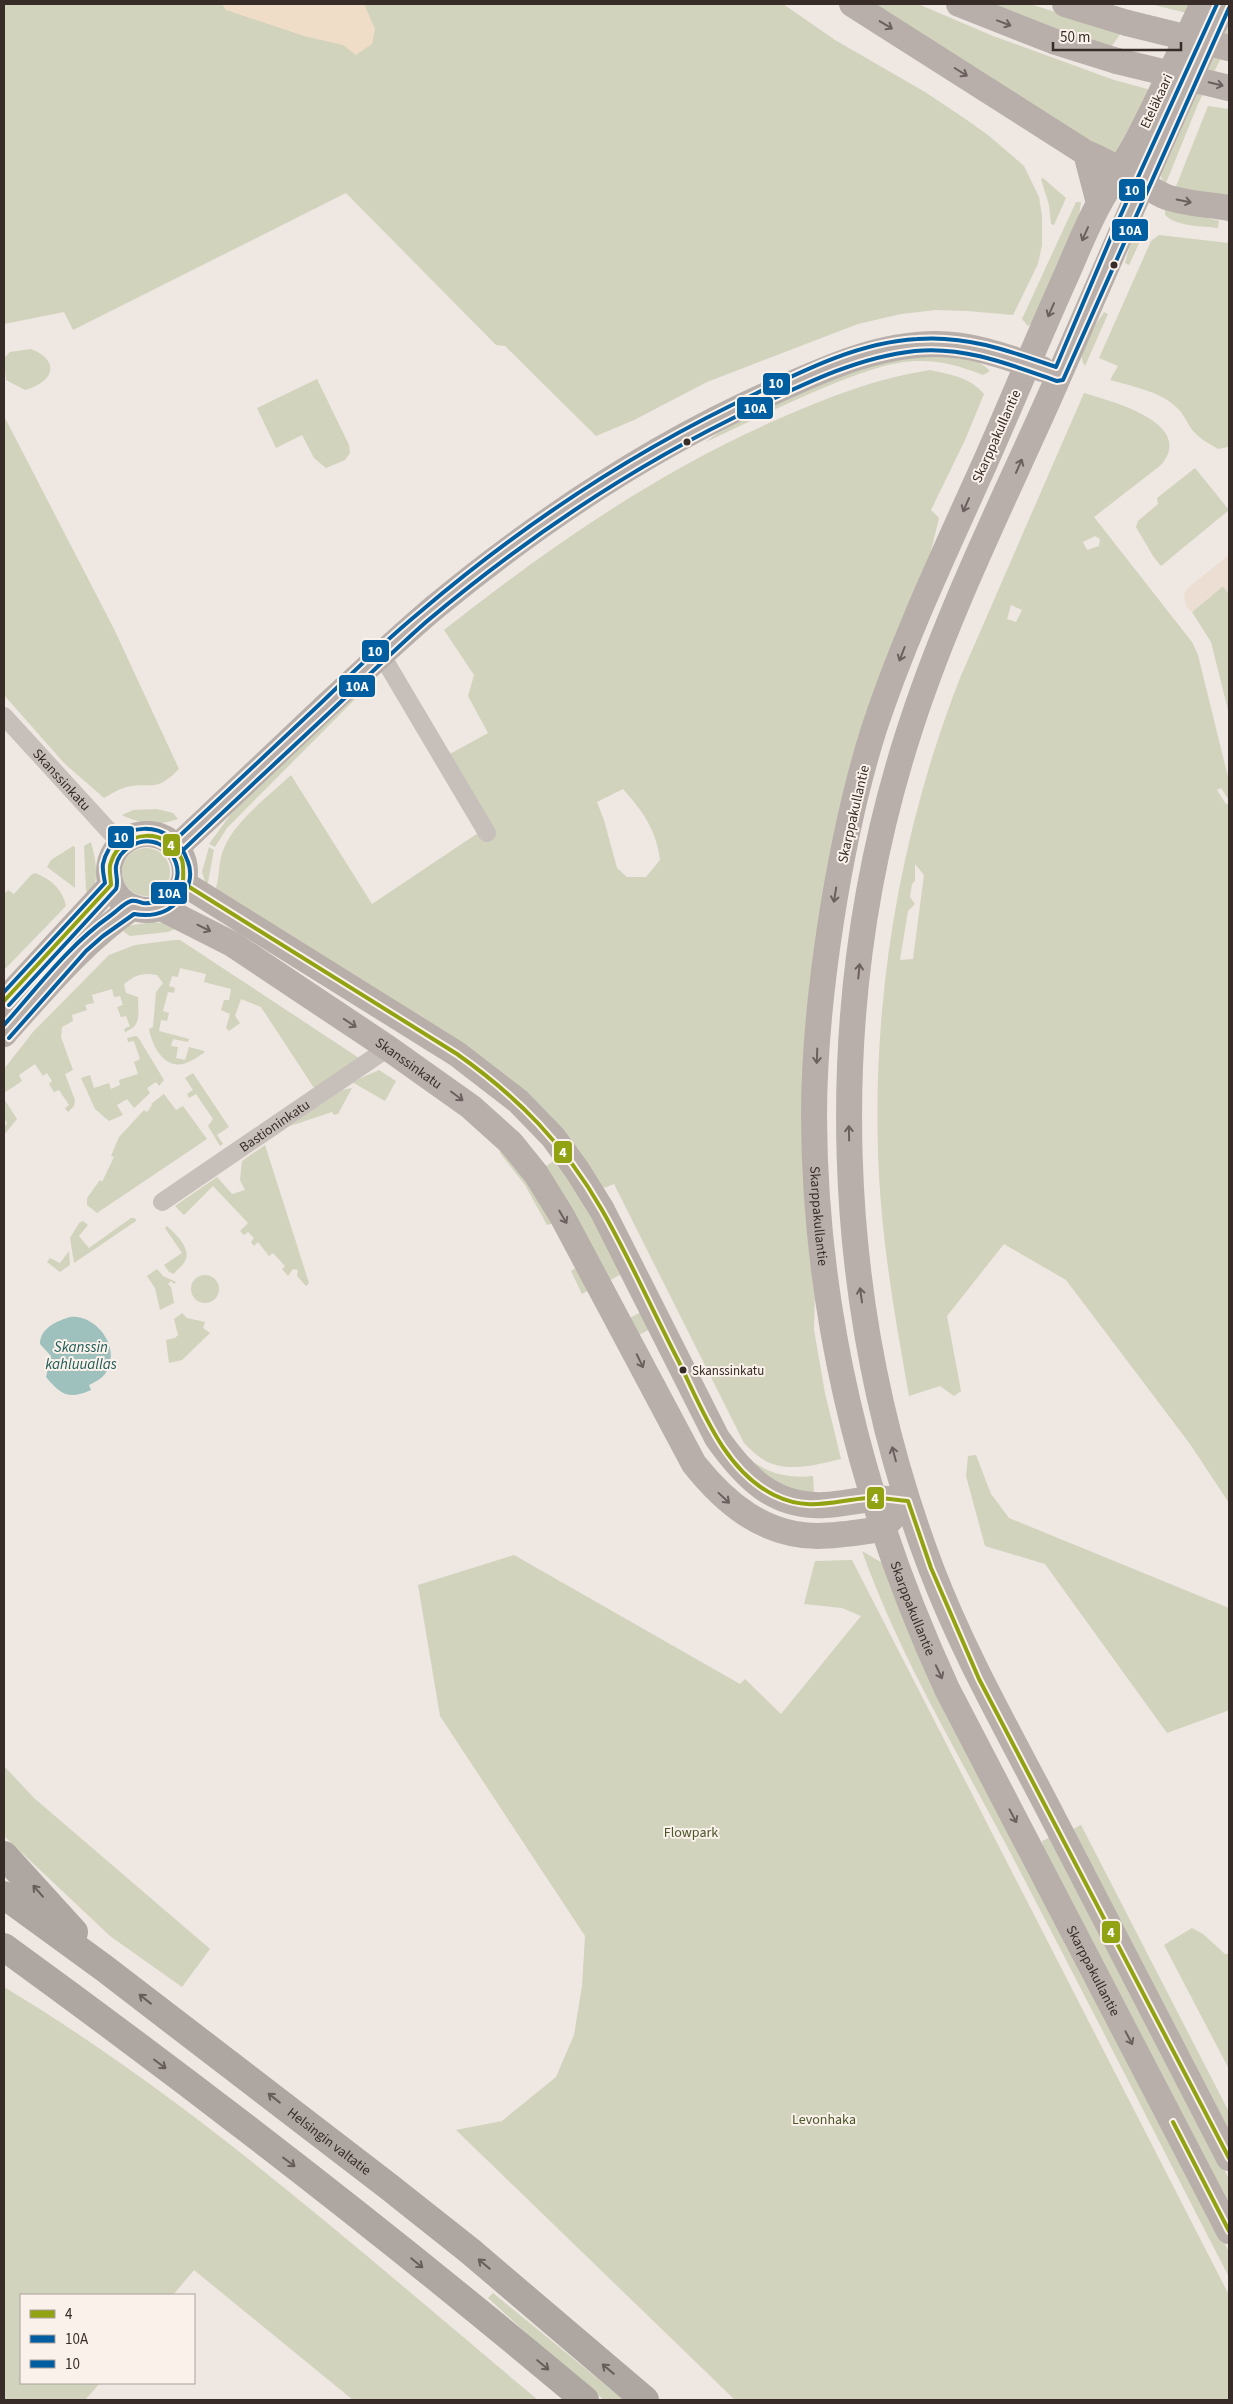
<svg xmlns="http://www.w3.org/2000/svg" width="1233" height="2404" font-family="'Source Sans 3',sans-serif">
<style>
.green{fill:#d1d3bc;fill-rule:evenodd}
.sand{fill:#efddc8}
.plaza{fill:#ecded2}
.water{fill:#9ec1bd}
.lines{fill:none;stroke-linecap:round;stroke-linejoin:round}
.street{stroke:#c7bfba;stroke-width:18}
.secondary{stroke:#b8afab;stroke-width:26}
.highway{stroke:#ada6a1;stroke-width:28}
.secondary-bridge{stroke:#b8afab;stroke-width:26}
.bus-1-casing{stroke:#faf1ea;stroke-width:8}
.bus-2-casing{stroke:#faf1ea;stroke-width:8}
.bus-3-casing{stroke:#faf1ea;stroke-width:8}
.bus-1{stroke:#91a212;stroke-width:4}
.bus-2{stroke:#005ea1;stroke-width:4}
.bus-3{stroke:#005ea1;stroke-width:4}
.oneway{stroke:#6b605d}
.oneway2{stroke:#675d59}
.bus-dot{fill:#382c29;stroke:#faf1ea;stroke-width:2}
.labels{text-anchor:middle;stroke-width:4;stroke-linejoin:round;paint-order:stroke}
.bus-label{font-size:13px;fill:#382c29;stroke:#faf1ea;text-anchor:start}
.street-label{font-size:14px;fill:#382c29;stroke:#faf1ea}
.park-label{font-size:14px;fill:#4c572c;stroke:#faf1ea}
.water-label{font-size:15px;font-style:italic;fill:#1d5b58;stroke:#faf1ea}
.line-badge{stroke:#faf1ea;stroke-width:2}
.badge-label{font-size:14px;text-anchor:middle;font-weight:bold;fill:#fff}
</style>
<rect width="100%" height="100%" fill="#eee7e2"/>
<path class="green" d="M4,4H783L835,40L925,92L964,118L988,135L1024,166L1039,197L1042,216V245L1038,264L1013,315L968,311L936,310L901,314L858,324L707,382L634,420L596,436L505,346L496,345L346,193L73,330L64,312L4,324Z
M865,4H918L993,36L1114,80L1151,90L1113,156Z
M980,4H1030L1121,33L1111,47Z
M1150,4H1192L1187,13Z
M1229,16V42L1198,104L1166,183L1163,181L1160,175Z
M1208,106L1229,109V199L1175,189Z
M1043,178L1066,198L1054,225L1051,224L1049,205L1041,179Z
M1076,202H1081L1079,216L1033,323L1028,326L1022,319Z
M1165,210H1181L1219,221L1218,228C1203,226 1177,227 1165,215Z
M1135,226L1140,230L1142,237L1129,265L1125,263Z
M1159,235L1229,243L1228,447L1218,449C1210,444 1200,439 1193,431C1187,423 1184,413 1175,406C1159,391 1131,386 1110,380L1118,366L1099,358L1151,241Z
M1104,312L1108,314L1085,366C1073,349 1096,326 1104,312Z
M31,349C61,361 54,382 25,390L6,380L4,358L10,352Z
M914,356C937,356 973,352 990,371L983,375C961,366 940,360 916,361C888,362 861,373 835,383C791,401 749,422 706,442L733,421L862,366Z
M930,370C951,375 970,377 984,394L965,440L931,510L939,518L929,559L826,882L814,1330L825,1393L841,1459C816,1465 784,1474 761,1458C755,1454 749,1448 744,1443L614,1184L604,1188L540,1116L213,896C221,880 217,863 224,848C235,821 270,795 291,775L372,904L490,825L448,755L488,733L468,696L474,675L444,630C549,547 660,470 783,417C831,396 878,378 930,370ZM623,789C642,810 657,831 660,860L646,877H627L617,868L604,820L597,802Z
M317,379L349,445L350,453L345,460L326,468L314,458L302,435L276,448L257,408Z
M1084,393C1113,402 1196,423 1161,465L1094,517L1192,642L1198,655L1229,781V800L1221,788L1217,790L1226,804H1229V1503L1190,1444L1066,1280L1004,1244L947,1316L961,1391L954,1396L940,1386L909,1396C896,1323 883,1250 879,1175C870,1007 899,834 960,678ZM1095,536L1100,539L1099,546L1087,550L1083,542ZM1011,605L1022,610L1016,622L1007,619ZM915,864L924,875L913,959L900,960L908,911L915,904L910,897L912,884L915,881Z
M4,416L114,629L179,769C154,794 153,781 126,787C119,789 111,794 104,798L64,763L4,695Z
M1195,468L1229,510L1161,566L1153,556L1136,527L1138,521L1158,504L1157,498Z
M1223,586L1229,594V714L1211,642L1192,612Z
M375,675L376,678L227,828L215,847L209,844L231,814Z
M157,809L173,813L178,819C159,826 140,824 122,815L133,810Z
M91,842C96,861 99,876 92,894L87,893L86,890L84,846Z
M73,846L75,847V888L47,867L51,860Z
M209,847L214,850L207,888L202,872Z
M122 872a24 24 0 1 1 48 0a24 24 0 1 1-48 0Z
M35,873C51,879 63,890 66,906L4,970V894L8,890L14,894L31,875Z
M153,922L169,924L175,929L168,932L130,936L123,931L126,926Z
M174,940H180L359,1058L316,1091L261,1007L241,999L235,1016L240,1023L229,1031L226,1028L230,1014L221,1010L224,1000H229L231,989L204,982L206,974L180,968L178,977L172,976L169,986L175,988L174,993L168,992L163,1011L169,1013L167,1021L161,1020L159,1031L189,1039L188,1042L173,1039L171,1046L178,1047L176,1058L185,1060L189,1047L204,1051V1053C198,1056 191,1062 183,1064C163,1068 152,1045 149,1029L153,1027L156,992L163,983L157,975C142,972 135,975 124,984L126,993L138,997C138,1014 142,1026 125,1032L124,1029L130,1026L126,1016L121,1017L117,1007L123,1005L120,996L114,997L112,989L92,995L94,1003L85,1005L87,1010L72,1015L73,1021L62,1027L61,1037L73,1070L65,1074L75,1100L74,1106L68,1112L65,1108L69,1105L59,1090L54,1092L49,1084L52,1081L47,1073L43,1076L35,1064L19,1075L22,1081L4,1093V1069L33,1032L109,955L135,945Z
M135,1036L138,1037L164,1080L159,1086L156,1082L147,1088L150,1093L134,1108L127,1099L117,1105L123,1115L109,1121L95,1109L81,1078L90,1075L94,1088L109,1083L111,1089L120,1085L119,1080L138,1074L134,1062L140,1059L134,1041L128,1042L127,1038Z
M379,1070L396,1081L385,1101L352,1082Z
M193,1073L229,1127L217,1135L223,1144L220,1146L208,1126L213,1119L196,1094L189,1098L187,1094L193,1090L185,1078Z
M352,1088L338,1114L334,1115L332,1112L290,1126L342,1090Z
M164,1094L176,1110L183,1106L207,1139L97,1213L87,1205V1198L100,1180L102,1182L114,1157L111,1156L119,1137L144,1110L147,1112L152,1105L151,1104Z
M4,1099L17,1119L4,1135V1128L7,1123L4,1118Z
M499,1143L559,1222L547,1225L525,1185L500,1153Z
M265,1145L309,1283L306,1286L297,1276L298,1270L293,1269L288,1276L282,1269L285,1266L273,1253L269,1256L258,1242L254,1246L251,1242L254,1238L248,1232L244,1235L240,1231L248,1223L213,1186L184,1215L175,1206L217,1177L232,1194L245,1190L240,1180L242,1161Z
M559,1157L625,1272L605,1283L541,1170Z
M131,1218H135L136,1221L74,1263L70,1238L79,1223L83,1221L88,1225L79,1236L89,1248Z
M167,1226C175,1234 192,1248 185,1261C183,1266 177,1269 174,1274L169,1272L164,1265L182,1253L165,1228Z
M69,1251L70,1265L60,1272L47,1262L50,1258L60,1263Z
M157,1269L163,1276L176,1282L174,1284L171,1281L168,1284L171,1287L174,1303L160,1310L155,1288L147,1276Z
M574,1269H580L594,1287L582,1294L571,1271Z
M191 1289a14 14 0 1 1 28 0a14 14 0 1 1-28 0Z
M643,1311L652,1328L635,1337L626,1320Z
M182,1313L187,1318L205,1322L203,1328L210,1333L182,1360L169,1363L166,1340L175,1338L178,1335L174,1319Z
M729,1434C750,1466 774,1480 813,1476L814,1494L780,1488L735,1455Z
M976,1455L991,1494L1009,1518L1229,1608V1709L1227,1711L1167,1733L1045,1564L985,1546L966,1476L968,1456Z
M862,1551L884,1564L1020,1850L1229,2252V2277C1156,2136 1084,1993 1010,1852C958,1753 900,1657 862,1551Z
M514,1555L740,1684L745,1679L781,1714L861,1616L842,1608L804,1604L815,1561L852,1560L1229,2295V2400H735L456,2130L502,2121L556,2077L574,2035L582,1986L585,1936L440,1716L418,1585Z
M4,1766L34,1798L210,1949L182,1987L110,1936L4,1836Z
M1081,1825L1229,2112V2141L1069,1831Z
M1051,1837L1229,2179V2213L1045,1855L1042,1841Z
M1192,1928L1203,1934L1225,1954H1229V2069L1164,1945Z
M4,1987C197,2103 365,2256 538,2400H353L194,2270L173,2295H21V2383H100L85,2400H4Z
M493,2293L624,2400H604L537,2343L488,2298Z"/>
<path class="sand" d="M222,4H364L375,29L372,44L356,55L343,45L304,36L226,10Z"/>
<path class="plaza" d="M1229,555V594L1223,586L1192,612L1186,606L1184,594L1189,587Z"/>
<path class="water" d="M70,1317C97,1314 123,1350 105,1374C101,1379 95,1382 89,1385L91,1390C69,1400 61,1395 46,1377L51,1356L40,1344C40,1328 57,1321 70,1317Z"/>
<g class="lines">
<g class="street">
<path d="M381,654L487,833"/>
<path id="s1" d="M4,716L121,844"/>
<path id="s2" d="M162,1202L388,1048"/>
</g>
<g class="secondary">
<path d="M852,4L1086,153C1114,163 1137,183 1164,196C1184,204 1208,204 1229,208"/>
<path d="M959,4L1053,41L1117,61"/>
<path d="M1065,4L1127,23"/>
<path id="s3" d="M1203,4C1182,47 1163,91 1141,133C1129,157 1113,179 1100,202C1087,225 1077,251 1066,276C1038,338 1012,402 984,465C945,552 904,638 874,729C854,792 841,857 831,921C821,986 814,1052 814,1117C815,1316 864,1509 947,1689L1229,2231"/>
<path d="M1224,4C1163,133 1108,265 1050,396C1000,508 944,620 907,738C822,1007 831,1305 931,1568C963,1652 1007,1729 1048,1808C1109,1924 1169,2041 1229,2158"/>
<path d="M1086,153L1099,203"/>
<circle cx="147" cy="872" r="38"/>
<path d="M176,848C226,800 277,753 327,705C363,672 398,638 435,607C538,522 651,446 773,392C824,369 878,344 936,344C973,344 1007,357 1042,369"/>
<path d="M183,883L457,1054L518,1101L553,1137L577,1170L602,1210L717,1438C744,1476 773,1508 825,1505C847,1504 867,1497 889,1499"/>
<path id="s4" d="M159,907L232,944L388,1048L471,1107L511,1143L536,1174L562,1216L694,1464C725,1503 764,1536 818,1536C839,1536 861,1532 882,1529L894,1516"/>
<path d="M4,1001L111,885"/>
<path d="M4,1034C46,987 81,944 133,907"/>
</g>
<g class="highway">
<path d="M4,1855L74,1932"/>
<path id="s5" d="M4,1895L104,1968L388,2186L470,2251L645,2400"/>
<path d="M4,1947C202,2091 397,2242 585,2400"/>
</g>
<path class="secondary-bridge" d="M1127,23L1229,48
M1117,61L1229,88"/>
<defs>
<path id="bus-1" d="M4,1001L111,885C111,878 108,868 111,862C122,829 169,826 182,860C184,866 183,876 183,883L457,1054C518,1097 565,1145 602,1210C630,1259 653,1312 679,1362C702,1409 724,1470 774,1495C808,1512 833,1501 867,1498C881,1497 894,1500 908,1501L931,1568L979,1679L1229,2158
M1173,2122L1229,2231"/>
<path id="bus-2" d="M180,853C230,805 280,759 330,712C362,682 393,651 426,622C527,537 637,463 756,407C806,383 859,357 915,351C965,346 1011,365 1057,381L1063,380L1229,8
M4,1025C37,988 69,945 110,916C116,912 124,903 131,901C135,900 139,902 143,903C155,904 165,899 172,889C184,872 175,850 157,843C140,837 119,849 116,866C115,874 119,881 116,889L9,1005"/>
<path id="bus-3" d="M172,843C222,796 272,749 322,702C354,671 386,640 420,612C522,525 635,450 757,393C806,369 861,342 917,339C966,335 1010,351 1056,367L1118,221L1217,4
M4,992L105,883C104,877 102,870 103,864C113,819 173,816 188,862C193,875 189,890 179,900C167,914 151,917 134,914L103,936L86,951L9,1038"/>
</defs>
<use href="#bus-1" class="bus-1-casing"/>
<use href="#bus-2" class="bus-2-casing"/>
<use href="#bus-3" class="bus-3-casing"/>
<use href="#bus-1" class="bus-1"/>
<use href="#bus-2" class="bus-2"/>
<use href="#bus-3" class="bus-3"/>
</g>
<defs><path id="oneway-shaft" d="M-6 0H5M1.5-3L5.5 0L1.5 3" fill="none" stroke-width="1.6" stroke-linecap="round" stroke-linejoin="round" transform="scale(1.25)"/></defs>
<g class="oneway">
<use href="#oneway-shaft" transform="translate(1004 23) rotate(21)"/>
<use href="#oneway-shaft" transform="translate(886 25) rotate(31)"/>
<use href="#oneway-shaft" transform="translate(961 72) rotate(32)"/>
<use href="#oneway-shaft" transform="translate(1216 84) rotate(14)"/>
<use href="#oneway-shaft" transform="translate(1184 201) rotate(11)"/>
<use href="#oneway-shaft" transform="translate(1085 234) rotate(114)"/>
<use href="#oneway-shaft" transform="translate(1051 310) rotate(114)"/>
<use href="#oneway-shaft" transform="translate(1019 466) rotate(-66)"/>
<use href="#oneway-shaft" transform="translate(966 505) rotate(114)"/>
<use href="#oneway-shaft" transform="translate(902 654) rotate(111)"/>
<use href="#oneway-shaft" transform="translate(835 895) rotate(99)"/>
<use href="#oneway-shaft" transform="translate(204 928) rotate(26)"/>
<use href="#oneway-shaft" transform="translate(859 971) rotate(-84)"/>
<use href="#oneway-shaft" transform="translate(350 1023) rotate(34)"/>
<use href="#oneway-shaft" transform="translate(817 1056) rotate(92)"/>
<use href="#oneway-shaft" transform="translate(457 1096) rotate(37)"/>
<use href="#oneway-shaft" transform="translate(849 1133) rotate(-91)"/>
<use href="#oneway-shaft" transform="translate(563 1217) rotate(60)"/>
<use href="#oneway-shaft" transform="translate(861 1295) rotate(-98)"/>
<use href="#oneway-shaft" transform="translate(640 1361) rotate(64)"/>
<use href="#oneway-shaft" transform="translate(894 1454) rotate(-105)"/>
<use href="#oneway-shaft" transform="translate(724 1498) rotate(43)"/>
<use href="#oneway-shaft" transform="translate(939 1672) rotate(65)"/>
<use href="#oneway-shaft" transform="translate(1013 1816) rotate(62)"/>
<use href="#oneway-shaft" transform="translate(1129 2038) rotate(62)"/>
</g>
<g class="oneway2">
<use href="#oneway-shaft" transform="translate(38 1891) rotate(-131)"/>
<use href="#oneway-shaft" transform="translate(145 1999) rotate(-142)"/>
<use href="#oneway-shaft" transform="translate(160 2064) rotate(37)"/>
<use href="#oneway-shaft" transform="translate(274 2098) rotate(-142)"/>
<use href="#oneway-shaft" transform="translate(289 2162) rotate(37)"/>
<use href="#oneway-shaft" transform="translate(417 2263) rotate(39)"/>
<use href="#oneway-shaft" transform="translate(484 2264) rotate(-140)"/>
<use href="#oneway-shaft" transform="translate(543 2365) rotate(40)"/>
<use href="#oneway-shaft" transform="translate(608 2369) rotate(-140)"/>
</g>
<g class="bus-dot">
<circle cx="1114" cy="265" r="4.5"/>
<circle cx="687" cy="442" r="4.5"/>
<circle cx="683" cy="1370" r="4.5"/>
</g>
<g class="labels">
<g class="bus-label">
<text x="692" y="1375">Skanssinkatu</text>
</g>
<g class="street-label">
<text transform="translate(1156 101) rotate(-65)" y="5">Eteläkaari</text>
<text transform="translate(996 436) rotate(-66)" y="5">Skarppakullantie</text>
<text dy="5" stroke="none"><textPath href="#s1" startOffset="86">Skanssinkatu</textPath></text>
<text transform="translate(853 814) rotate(-77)" y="5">Skarppakullantie</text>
<text dy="5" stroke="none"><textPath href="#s4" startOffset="295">Skanssinkatu</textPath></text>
<text dy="5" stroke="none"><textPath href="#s2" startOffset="136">Bastioninkatu</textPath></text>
<text dy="5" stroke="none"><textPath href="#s3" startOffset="1290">Skarppakullantie</textPath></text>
<text dy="5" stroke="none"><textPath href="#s3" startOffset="1695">Skarppakullantie</textPath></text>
<text dy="5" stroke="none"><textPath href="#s3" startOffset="2100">Skarppakullantie</textPath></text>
<text dy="5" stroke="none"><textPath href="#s5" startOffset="408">Helsingin valtatie</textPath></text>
</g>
<g class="park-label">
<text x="691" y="1837">Flowpark</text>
<text x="824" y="2124">Levonhaka</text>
</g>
<g class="water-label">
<text x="81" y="1352">Skanssin<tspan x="81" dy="17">kahluuallas</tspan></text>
</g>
</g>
<g class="line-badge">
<rect x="1118" y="178" width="28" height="24" rx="5" fill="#005ea1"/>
<rect x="1111" y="218" width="38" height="24" rx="5" fill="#005ea1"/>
<rect x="762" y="372" width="29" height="24" rx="5" fill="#005ea1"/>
<rect x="736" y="396" width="38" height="24" rx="5" fill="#005ea1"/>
<rect x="361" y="639" width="29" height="24" rx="5" fill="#005ea1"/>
<rect x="338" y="674" width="38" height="24" rx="5" fill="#005ea1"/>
<rect x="107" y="825" width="28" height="24" rx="5" fill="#005ea1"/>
<rect x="162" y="833" width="19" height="24" rx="5" fill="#91a212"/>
<rect x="150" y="881" width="38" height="24" rx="5" fill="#005ea1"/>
<rect x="553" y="1140" width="20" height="24" rx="5" fill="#91a212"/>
<rect x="866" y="1486" width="19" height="24" rx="5" fill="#91a212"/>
<rect x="1101" y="1920" width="20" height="24" rx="5" fill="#91a212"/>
</g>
<g class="badge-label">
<text x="1132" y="195">10</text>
<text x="1130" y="235">10A</text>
<text x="776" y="388">10</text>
<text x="755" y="413">10A</text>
<text x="375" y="656">10</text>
<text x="357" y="691">10A</text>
<text x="121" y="842">10</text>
<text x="171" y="850">4</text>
<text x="169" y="898">10A</text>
<text x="563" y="1157">4</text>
<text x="875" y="1503">4</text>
<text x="1111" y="1937">4</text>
</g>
<rect width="1233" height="2404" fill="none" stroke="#382c29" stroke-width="10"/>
<rect x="20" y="2294" width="175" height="90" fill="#faf1ea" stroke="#aca29d"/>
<rect x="30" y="2310" width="25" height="8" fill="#91a212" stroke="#aca29d"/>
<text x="65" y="2319" font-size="15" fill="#382c29">4</text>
<rect x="30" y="2335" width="25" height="8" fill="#005ea1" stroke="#aca29d"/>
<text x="65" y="2344" font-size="15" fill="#382c29">10A</text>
<rect x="30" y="2360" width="25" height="8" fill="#005ea1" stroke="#aca29d"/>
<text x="65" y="2369" font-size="15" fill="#382c29">10</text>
<path d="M1053 42v8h128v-8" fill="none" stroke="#382c29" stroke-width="2.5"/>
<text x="1060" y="42" font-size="15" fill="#382c29" stroke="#faf1ea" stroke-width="4" paint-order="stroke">50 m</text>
</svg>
